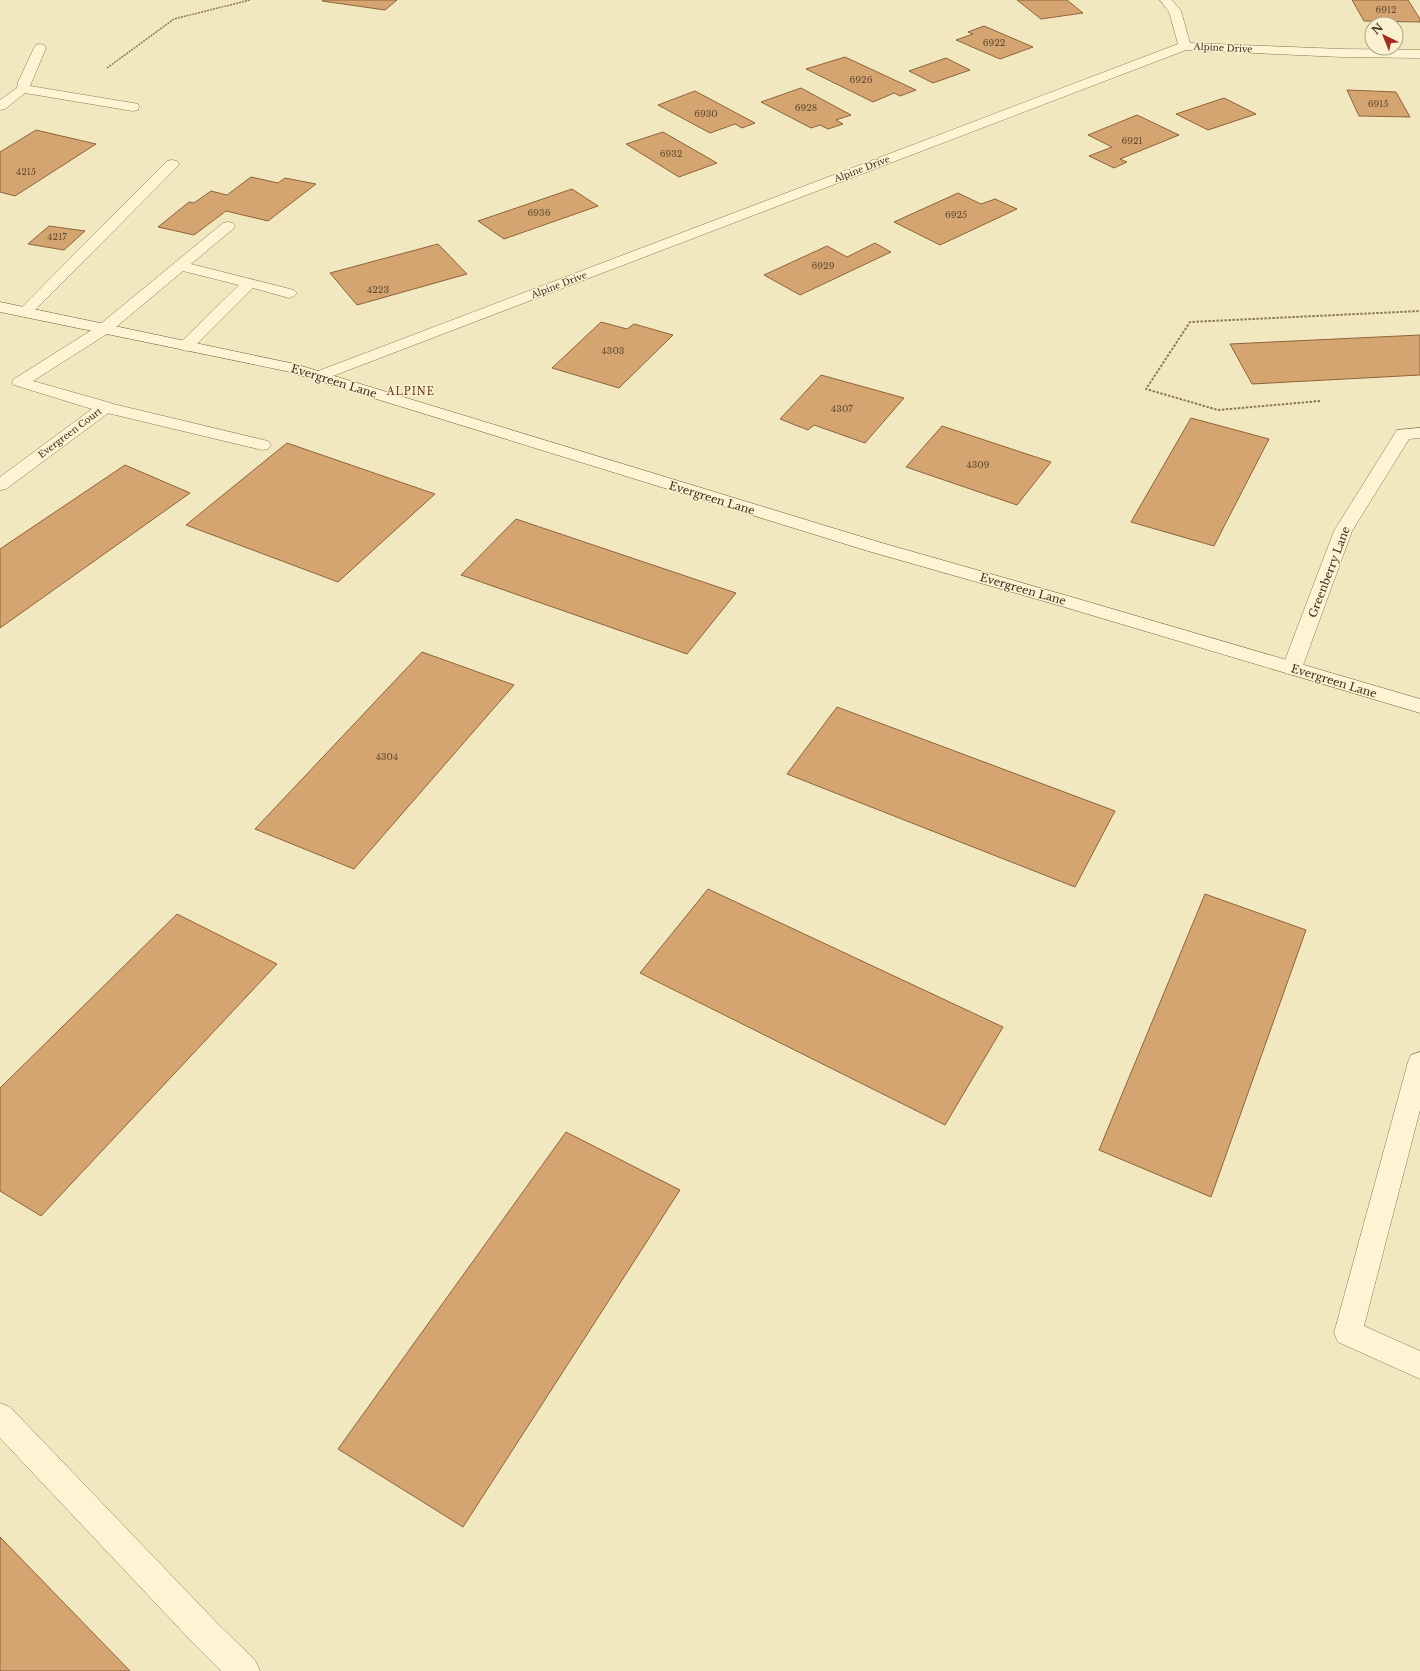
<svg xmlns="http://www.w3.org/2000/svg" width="1420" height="1671" font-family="'Libre Baskerville',serif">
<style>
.building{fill:#d4a571;stroke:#8e6439}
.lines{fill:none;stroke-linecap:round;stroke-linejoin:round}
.lane-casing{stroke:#8d7956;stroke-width:1}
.street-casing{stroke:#8d7956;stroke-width:1}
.secondary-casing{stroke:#6e5a39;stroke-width:1}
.path-far1{stroke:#8d7956;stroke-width:1.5;stroke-dasharray:2 1;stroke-linecap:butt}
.path{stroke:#8d7956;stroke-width:2;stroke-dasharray:2.5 1.5;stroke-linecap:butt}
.lane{fill:#fcf4d3;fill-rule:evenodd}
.street{fill:#fcf4d3;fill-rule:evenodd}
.secondary{fill:#fcf4d3;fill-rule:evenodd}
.labels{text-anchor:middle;stroke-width:3;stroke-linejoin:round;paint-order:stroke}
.number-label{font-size:9px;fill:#614c31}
.far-street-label{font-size:9px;fill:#3b2e1c;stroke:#f9f1d0}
.far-neighbourhood-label{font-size:10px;letter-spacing:1px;fill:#6c3217;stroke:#f9f1d0}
.street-label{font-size:11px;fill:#3b2e1c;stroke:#f9f1d0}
</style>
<rect width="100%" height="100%" fill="#f2e8bf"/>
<path class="building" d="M323,0H397L385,10L322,1Z
M1017,0H1067L1083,13L1041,19Z
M1352,0H1408L1420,19V22L1364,21Z
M984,26L1033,47L1000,59L956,40L973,34L968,32Z
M845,57L916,90L900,96L894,93L873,102L806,69Z
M946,58L970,70L933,83L909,71Z
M801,88L851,115L836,120L843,124L828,129L820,125L811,128L761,102Z
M1347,90L1396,92L1410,117L1359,116Z
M695,91L755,123L742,128L735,124L710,133L658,105Z
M1224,98L1256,114L1208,130L1176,114Z
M1137,115L1179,135L1120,159L1127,162L1114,168L1089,156L1112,147L1088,135Z
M36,130L96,144L15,196L0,192V152Z
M663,132L717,163L679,177L626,144Z
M251,177L278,183L285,178L316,184L268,221L226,211L194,235L158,227L189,202L194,203L211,191L227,195Z
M572,189L598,206L504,239L478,221Z
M958,193L981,204L995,199L1017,209L940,245L894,222Z
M49,226L85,231L64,250L28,244Z
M875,243L891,252L800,295L764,275L827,246L847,257Z
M438,244L467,274L357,305L330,273Z
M601,322L627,329L634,324L673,335L619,388L552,368Z
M1420,335V375L1252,384L1230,344Z
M821,375L904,398L865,443L814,425L808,430L780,419Z
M1191,418L1269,439L1214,546L1131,522Z
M942,426L1051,462L1017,505L906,467Z
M287,443L435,494L338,582L186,525Z
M125,465L190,493L0,628V549Z
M516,519L736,593L687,654L461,575Z
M422,652L514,685L354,869L255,829Z
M837,707L1115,811L1075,887L787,774Z
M708,889L1003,1027L945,1125L640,973Z
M1205,894L1306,930L1211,1197L1099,1150Z
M177,914L277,964L41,1216L0,1191V1088Z
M566,1132L680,1190L463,1527L338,1449Z
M0,1537L130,1671H0Z"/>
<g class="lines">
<defs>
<path id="lane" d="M40,44L44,45L46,48L30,86L133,103L138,104L139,107L138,110L133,111L25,93L5,109L0,110V100L17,88L18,82L34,48L36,45Z
M172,160L177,161L179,164L177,167L30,315L25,317L20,315L17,312L20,309L167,161Z
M228,222L233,223L235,226L233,229L191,264L294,290L297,293L294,296L289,298L253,288L192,349L186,351L180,349L178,346L180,343L239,285L183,271L110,332L104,334L98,332L96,329L98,326L223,223Z
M105,402L268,441L271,445L268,449L262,450L99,411L97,407L99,403Z
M0,1403L10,1407L217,1623L255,1660L260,1671H221L195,1645L0,1438Z"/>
<path id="street" d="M1160,0H1172L1181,11L1190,43L1342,49L1420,50V58L1342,57L1186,50L325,379L319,381L313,379L311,376L313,373L1178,44L1169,12Z
M104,324L110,326L112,329L110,332L33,381L111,403L113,407L111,411L6,489L0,490V477L92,409L14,385L12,382L14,379L98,326Z
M1420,428V438L1409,439L1352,531L1302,668L1299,673L1292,675L1285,673L1282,668L1334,531L1397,430Z
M1420,1052V1110L1364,1326L1420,1351V1379L1338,1342L1334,1333L1408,1062L1411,1055Z"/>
<path id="secondary" d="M0,302L295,364L882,543L1075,598L1420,699V713L1061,606L868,551L286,371L0,312Z"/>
</defs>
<use href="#lane" class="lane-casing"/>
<use href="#street" class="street-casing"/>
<use href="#secondary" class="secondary-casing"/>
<path class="path-far1" d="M107,68L174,19L250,0"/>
<path class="path" d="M1320,401L1218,410L1146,389L1190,322L1420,311"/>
<use href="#lane" class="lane"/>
<use href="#street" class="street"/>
<use href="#secondary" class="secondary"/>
</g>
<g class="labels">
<g class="number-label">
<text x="1386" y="13">6912</text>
<text x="994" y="46">6922</text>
<text x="861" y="83">6926</text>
<text x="1378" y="107">6915</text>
<text x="806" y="111">6928</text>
<text x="706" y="117">6930</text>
<text x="1132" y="144">6921</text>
<text x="671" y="157">6932</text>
<text x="26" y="175">4215</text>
<text x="539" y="216">6936</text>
<text x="956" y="218">6925</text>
<text x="57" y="240">4217</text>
<text x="823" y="269">6929</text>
<text x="378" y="293">4223</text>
<text x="613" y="354">4303</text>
<text x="842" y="412">4307</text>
<text x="978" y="468">4309</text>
<text x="387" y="760">4304</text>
</g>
<g class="far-street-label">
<text transform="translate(1223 48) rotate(3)" y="3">Alpine Drive</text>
<text transform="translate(862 169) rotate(-21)" y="3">Alpine Drive</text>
<text transform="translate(559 285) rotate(-21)" y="3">Alpine Drive</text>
<text transform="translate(70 433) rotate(-37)" y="3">Evergreen Court</text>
</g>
<g class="far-neighbourhood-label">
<text x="411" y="395">ALPINE</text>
</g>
<g class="street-label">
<text transform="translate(334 381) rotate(17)" y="4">Evergreen Lane</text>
<text transform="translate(712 498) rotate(17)" y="4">Evergreen Lane</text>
<text transform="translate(1329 572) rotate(-69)" y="4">Greenberry Lane</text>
<text transform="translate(1023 589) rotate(16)" y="4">Evergreen Lane</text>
<text transform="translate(1334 681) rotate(17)" y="4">Evergreen Lane</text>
</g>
</g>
<g transform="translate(1384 36) rotate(317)"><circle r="19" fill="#f9f1d0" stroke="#ada388"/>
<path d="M0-3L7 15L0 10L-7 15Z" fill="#a22d20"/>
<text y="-6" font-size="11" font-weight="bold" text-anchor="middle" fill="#3b2e1c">N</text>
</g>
</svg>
